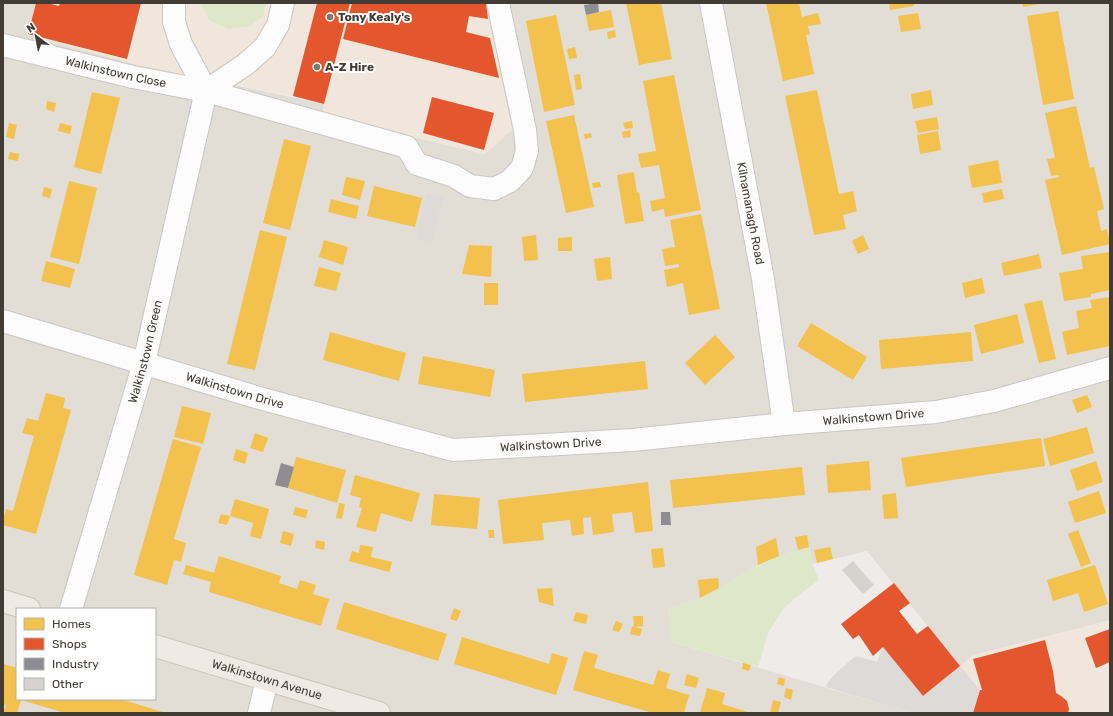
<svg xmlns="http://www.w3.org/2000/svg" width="1113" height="716" font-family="Rubik,sans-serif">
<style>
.residential{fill:#e2ddd5;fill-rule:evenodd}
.commercial{fill:#f0e6db}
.green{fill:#dee7c9}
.parking{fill:#dddad8}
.homes{fill:#f2c14e}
.shops{fill:#e4572e}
.industry{fill:#8d8d92}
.building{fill:#d6d3cf}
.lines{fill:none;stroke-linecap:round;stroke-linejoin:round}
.minor-casing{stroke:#cac7c4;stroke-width:24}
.major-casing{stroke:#cfc6b6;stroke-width:24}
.minor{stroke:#fcfcfc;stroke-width:22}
.major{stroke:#efeae3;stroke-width:22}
.poi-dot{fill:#7f7974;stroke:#fff;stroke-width:1.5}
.labels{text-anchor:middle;stroke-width:4;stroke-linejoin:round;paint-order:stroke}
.poi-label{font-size:12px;font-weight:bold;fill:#433c35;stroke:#fff;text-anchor:start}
.street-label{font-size:12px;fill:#433c35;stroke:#fff}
</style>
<rect width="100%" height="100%" fill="#eeebe8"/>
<path class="residential" d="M3,3H36L27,35L134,64L324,104L323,113L421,139L485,154L512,130L486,3H1110V620L974,655L960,666L867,551L812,564L809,547L779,556L758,565L719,588L700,598L668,609L671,642L912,713H3ZM17,609H155V699H17Z"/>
<path class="commercial" d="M36,3H486L512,130L485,154L421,139L323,113L324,104L293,96L134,64L27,35Z
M1110,620V713H973L980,690L960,666L973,655Z"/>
<path class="green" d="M200,3H266L263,17L247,27L228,29L209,20Z
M809,547L812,564L819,580L800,594L784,608L768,633L758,667L671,642L668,609L700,598L719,588L743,573L779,556Z"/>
<path class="parking" d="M427,194L443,197L432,241L416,240Z
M883,647L923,696L960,666L980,690L973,713H912L826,687L828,682L838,671L856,656L877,662Z"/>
<path class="homes" d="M626,3H661L672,59L639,65Z
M766,3H799L802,17L818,13L821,24L808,26L810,34L806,35L814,74L783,81Z
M889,3H914V6L890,10Z
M1022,3H1039V4L1023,7Z
M611,10L614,27L589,31L586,15Z
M1058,11L1074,99L1043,105L1027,16Z
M918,13L921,29L901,32L898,16Z
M556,15L575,105L544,112L526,21Z
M615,30L616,37L608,39L607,32Z
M575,47L577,58L569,59L567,49Z
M580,74L582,89L576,90L574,75Z
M674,75L701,210L665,217L664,209L652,212L650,201L665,198L659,165L641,168L638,154L656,151L643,81Z
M817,90L839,194L853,191L857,211L843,215L846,229L814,235L785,96Z
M931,90L933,105L913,109L911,94Z
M92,92L120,98L101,174L74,167Z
M47,101L56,103L54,112L46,109Z
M1076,106L1090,168L1094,167L1104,209L1097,211L1101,231L1107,229L1110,244L1062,255L1045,180L1059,177V175L1051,176L1047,159L1055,158L1045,113Z
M574,115L594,207L566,213L546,121Z
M937,117L939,129L918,133L915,121Z
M632,121L633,128L625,129L623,123Z
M9,123L17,125L14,139L6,137Z
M60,123L72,126L70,134L58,131Z
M630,130L631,137L623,138L622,132Z
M938,131L941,150L920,154L917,135Z
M591,133L592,137L585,139L584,134Z
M284,139L311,146L290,230L263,223Z
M10,152L19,154L18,161L8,159Z
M998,160L1002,183L972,188L968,166Z
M634,172L637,193L639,192L644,221L625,224L617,175Z
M346,177L365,181L360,200L342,195Z
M69,181L97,188L79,264L50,257Z
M600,182L601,187L593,188L592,183Z
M374,186L422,198L415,227L367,216Z
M44,187L52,189L50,198L42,196Z
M1002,189L1004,199L984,203L982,193Z
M331,199L359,206L356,219L328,212Z
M701,214L720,309L689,315L683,283L667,287L664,270L679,267V264L665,266L662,249L675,247L670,220Z
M260,230L287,237L255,370L227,364Z
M536,235L538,260L524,261L522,237Z
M863,235L869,249L858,254L852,241Z
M572,237V251H558V238Z
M324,240L348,247L343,265L319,257Z
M469,245L492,246L491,277L462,274Z
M1110,252V290L1091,294V297L1064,301L1059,273L1083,269L1081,256Z
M1039,254L1042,268L1004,276L1001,263Z
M610,257L612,279L597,281L594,259Z
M46,261L75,269L70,288L41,281Z
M319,267L341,273L336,291L314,286Z
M982,278L985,293L965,298L962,283Z
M484,283H498V305H484Z
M1110,297V346L1067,355L1062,332L1079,328L1076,311L1092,308L1090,300Z
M1042,300L1056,359L1039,363L1024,304Z
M1017,314L1024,343L981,354L974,325Z
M811,323L867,357L853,380L797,346Z
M330,332L406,353L399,381L323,360Z
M971,332L973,361L881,369L879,340Z
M715,335L735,357L705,385L685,363Z
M423,356L495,370L490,397L418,384Z
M645,361L648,389L525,402L522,374Z
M46,393L65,398L63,408L71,410L36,534L3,525V521L6,509L13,511L34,436L22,433L27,418L38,421Z
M1087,395L1092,407L1077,413L1072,400Z
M182,406L211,413L203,444L174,437Z
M1087,427L1094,453L1050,466L1043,439Z
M255,433L268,438L263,452L250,448Z
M1041,438L1045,466L906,487L901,458Z
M173,439L201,447L174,539L186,543L181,562L174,560L167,585L134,575Z
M236,449L248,453L245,464L233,460Z
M296,457L346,470L337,503L288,488Z
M869,461L871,490L828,493L826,465Z
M1096,461L1103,482L1077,491L1070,470Z
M802,467L805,495L673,508L670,480Z
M355,475L420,493L412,522L381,513L376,532L356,527L362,508L359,507L361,498L350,495Z
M648,482L653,531L635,533L632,512L612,514L614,532L593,535L591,517L583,518L584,534L572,536L570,520L542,523L544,540L503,544L498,500Z
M1099,491L1106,513L1075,523L1068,502Z
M896,493L898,518L884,519L882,495Z
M434,494L480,498L477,529L431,525Z
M235,499L269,509L261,539L250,536L253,523L230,516L227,525L218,523L221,514L230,516Z
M339,503L345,504L342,519L336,518Z
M295,507L308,510L306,518L293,515Z
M488,530H494V538H489Z
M1078,530L1091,563L1081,567L1068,534Z
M283,531L294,534L291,546L280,543Z
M807,535L809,547L798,550L795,537Z
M776,538L779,556L758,565L756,547Z
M316,540L325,542L324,550L315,548Z
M360,545L373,547L371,557L392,562L389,572L349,561L352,551L359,553Z
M830,547L833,559L817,563L814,550Z
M663,548L665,567L653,568L651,549Z
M219,556L281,576L279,583L297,589L300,580L316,585L313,594L329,599L321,626L209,592L211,582L183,574L186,565L214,573Z
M1095,565L1108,604L1084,612L1078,593L1053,601L1047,580Z
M718,578L719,588L700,598L698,580Z
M552,588L554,606L539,602L537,589Z
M344,602L447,634L438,661L336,629Z
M454,608L461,611L457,621L450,619Z
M576,612L588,615L586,624L573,621Z
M633,616H643V626L634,627Z
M616,621L623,624L619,632L612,630Z
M632,626L642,629L640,636L630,634Z
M462,637L549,664L552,653L568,658L556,695L454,664Z
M584,651L598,655L594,668L653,685L658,670L670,674L666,688L689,695L684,713H653L573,690Z
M743,663L751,665L749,671L742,669Z
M3,664L17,668V699H120L166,713H65L21,700L17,713H3L6,705L3,704Z
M687,674L699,678L696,688L684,685Z
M779,677L785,679L784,686L777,684Z
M707,688L725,693L722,704L751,713H700Z
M786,688L793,690L791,700L784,697Z
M773,700L781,702L778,713H770Z"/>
<path class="shops" d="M36,3H47L59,6L60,3H141L127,59L28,34Z
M317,3H350L324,104L293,96Z
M352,3H486L488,19L469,16L466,32L490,38L499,78L343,39Z
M432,97L494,113L484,150L423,133Z
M894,583L910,603L899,611L917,634L928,626L960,666L923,696L883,647L873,656L859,635L853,639L841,624Z
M1110,629V662L1096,668L1085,638Z
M1045,640L1053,671L1056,693L1061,696L1067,701L1069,709L1068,713H973L980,690H982L973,659Z"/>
<path class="industry" d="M598,3L599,12L586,15L584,5Z
M281,463L294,467L288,488L275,485Z
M661,512H670L671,525H661Z"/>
<path class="building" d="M853,561L874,585L863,594L842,570Z"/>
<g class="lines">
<defs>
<g id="minor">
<path d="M174,3V22L181,44L206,91L246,64L265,47L278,25L283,3"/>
<path id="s1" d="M711,3L763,279L784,424"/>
<path id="s2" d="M3,45L133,77L206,91L407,147L417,164L454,176L470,186L494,189L510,181L522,168L527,151L525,130L498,3"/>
<path id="s3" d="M3,321L259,398L453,450L633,440L784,424L936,412L994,401L1110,368"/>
<path id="s4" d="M71,609L144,363L206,91"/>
<path d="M259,713L267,680"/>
</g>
<g id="major">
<path d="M3,601L29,609"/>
<path id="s5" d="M155,646L379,713"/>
</g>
</defs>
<use href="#minor" class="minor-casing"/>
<use href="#major" class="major-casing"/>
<use href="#minor" class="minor"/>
<use href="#major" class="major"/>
</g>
<g class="poi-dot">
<circle cx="330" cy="17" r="4"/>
<circle cx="317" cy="67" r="4"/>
</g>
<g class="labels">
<g class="poi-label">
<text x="338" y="21">Tony Kealy's</text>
<text x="325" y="71">A-Z Hire</text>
</g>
<g class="street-label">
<text dy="4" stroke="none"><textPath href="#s2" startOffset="116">Walkinstown Close</textPath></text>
<text dy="4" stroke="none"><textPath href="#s1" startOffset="214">Kilnamanagh Road</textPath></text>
<text dy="4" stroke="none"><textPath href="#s4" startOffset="268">Walkinstown Green</textPath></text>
<text dy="4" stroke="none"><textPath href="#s3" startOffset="242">Walkinstown Drive</textPath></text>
<text dy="4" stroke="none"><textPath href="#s3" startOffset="890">Walkinstown Drive</textPath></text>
<text dy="4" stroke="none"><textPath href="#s3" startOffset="566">Walkinstown Drive</textPath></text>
<text dy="4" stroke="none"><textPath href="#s5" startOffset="117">Walkinstown Avenue</textPath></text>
</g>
</g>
<rect width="1113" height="716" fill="none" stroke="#433c35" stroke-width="8"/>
<rect x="16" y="608" width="140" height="92" fill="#ffffff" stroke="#b4b1ae"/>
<rect x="24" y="618" width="20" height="12" fill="#f2c14e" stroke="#b4b1ae"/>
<text x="52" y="628" font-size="12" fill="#433c35">Homes</text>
<rect x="24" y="638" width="20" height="12" fill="#e4572e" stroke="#b4b1ae"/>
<text x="52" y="648" font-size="12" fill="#433c35">Shops</text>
<rect x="24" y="658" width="20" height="12" fill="#8d8d92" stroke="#b4b1ae"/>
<text x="52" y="668" font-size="12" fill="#433c35">Industry</text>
<rect x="24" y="678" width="20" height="12" fill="#d6d3cf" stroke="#b4b1ae"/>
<text x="52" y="688" font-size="12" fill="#433c35">Other</text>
<g transform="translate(36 36) rotate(328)" stroke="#ffffff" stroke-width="3" paint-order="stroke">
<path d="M0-3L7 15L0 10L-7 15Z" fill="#433c35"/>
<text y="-6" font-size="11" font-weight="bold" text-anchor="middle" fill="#433c35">N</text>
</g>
</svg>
